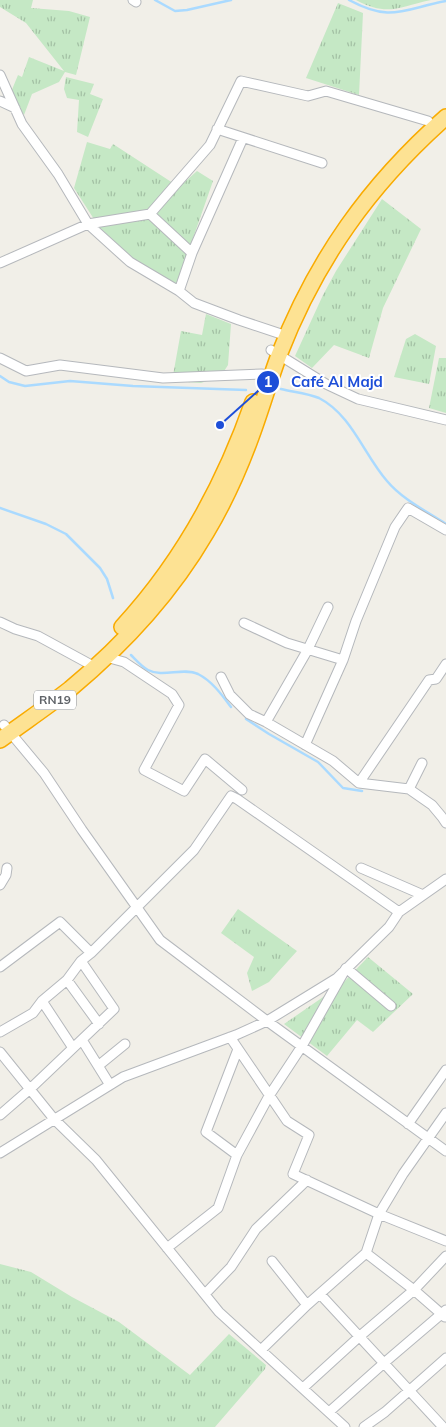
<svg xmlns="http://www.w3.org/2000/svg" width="446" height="1427" font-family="Mulish,sans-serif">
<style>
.grass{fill:url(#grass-tufts)}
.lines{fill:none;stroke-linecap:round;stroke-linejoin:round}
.stream{stroke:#aadaff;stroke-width:2.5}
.street-casing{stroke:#b5b8bc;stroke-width:11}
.highway-casing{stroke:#f9ab00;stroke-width:18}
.street{stroke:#fff;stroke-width:9}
.highway{stroke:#fde293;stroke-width:15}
.labels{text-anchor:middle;stroke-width:4;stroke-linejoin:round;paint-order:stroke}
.shield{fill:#fff;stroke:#8f9295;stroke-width:1}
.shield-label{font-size:12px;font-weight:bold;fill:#5f6368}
.leader{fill:none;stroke:#1d4ed8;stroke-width:2}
.callout-dot{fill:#1d4ed8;stroke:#fff;stroke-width:2}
.mark-label{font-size:15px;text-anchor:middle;font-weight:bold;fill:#fff}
.callout-label{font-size:15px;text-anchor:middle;font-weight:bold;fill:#1d4ed8;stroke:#fff;stroke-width:4;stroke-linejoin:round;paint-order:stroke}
</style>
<defs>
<pattern id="grass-tufts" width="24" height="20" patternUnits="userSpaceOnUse" patternTransform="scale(1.25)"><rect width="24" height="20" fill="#c5e8c5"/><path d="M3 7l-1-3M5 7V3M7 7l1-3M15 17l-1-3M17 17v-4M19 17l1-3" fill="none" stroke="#a3c0a4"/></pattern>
</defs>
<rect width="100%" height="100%" fill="#f1efe8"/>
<path class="grass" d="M0,0H33L31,8L69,11L90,17L76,75L65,72L59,82L32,94L24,115L11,92L18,75L22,77L29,57L64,71L26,23L0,7Z
M356,0H431C398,7 388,17 356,0Z
M338,3L363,13L359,95L306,78Z
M66,77L94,84L90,94L103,99L88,137L77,132L79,100L67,98L64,89Z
M87,142L110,149L113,144L179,187L197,171L213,181L177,284L135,260L99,227L74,188Z
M382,199L421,229L383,308L369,358L334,345L312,368L295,356L323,295L336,271Z
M206,314L231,324L228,365L221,376L201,383L172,381L181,331L202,335Z
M415,334L436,346L429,384L394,377L406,339Z
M439,358H446V413L429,408Z
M238,909L297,951L269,982L252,991L247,973L254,957L221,933Z
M368,957L413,994L373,1032L357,1020L327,1056L284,1024L342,984Z
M0,1264L31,1272L72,1297L119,1322L190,1375L229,1334L266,1365L265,1369L215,1427H0Z"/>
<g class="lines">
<path class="stream" d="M155,0L175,11L187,10L231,0
M349,0C391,23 403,9 446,1
M0,376L9,382L25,386L70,381L133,386L246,390
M281,389C293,392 307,393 319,398C352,415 364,455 387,481C402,499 426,511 446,524
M0,508L46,524L66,534L100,568L107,579L113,598
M131,655C136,660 142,667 148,670C163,678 183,667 198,674C212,681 222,695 231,707
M246,719L269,734L318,762L343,788L362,791"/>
<defs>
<path id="street" d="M133,0L136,2
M0,75L22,124L58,174L88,224L130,262L179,291L194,303L239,320L287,336
M0,101L15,108
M217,129L322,163
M150,214L210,145L241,81L308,96L326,91L428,121
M0,263L88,224L150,214L192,253L243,138
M179,291L192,253
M271,350L326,384L358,399L446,420
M0,358L26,371L60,365L163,378L262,374
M0,622L15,629L38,636L95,667
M244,623L287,643L343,660
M106,657L124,662L172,694L179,705L144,770L184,791L205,759L242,790
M221,677L230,695L249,714L266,722L333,761L359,783L409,789L432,805L442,817L446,823
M266,722L307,651L328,607
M4,725L44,773L82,830L160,940L267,1021L446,1151
M305,745L343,660L356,621L395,527L408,508L446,530
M359,783L429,680L436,679L446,664
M409,789L422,763
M361,868L423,895
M0,885L6,875L7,868
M0,967L60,922L91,953
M67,980L99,1024
M42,1001L73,1048
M0,1032L33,1013L42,1001L67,980L81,961L91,953L194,850L231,796L237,799L399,912
M230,1037L287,1121L309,1135L293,1174L379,1214L446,1241
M82,1040L110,1085
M0,1052L54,1119L96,1160L219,1312L345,1427
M98,1066L125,1044
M0,1115L30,1089L114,1009L81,961
M408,1124L446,1070
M0,1153L123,1077L236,1035L267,1021L337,978L389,927L399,912L446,879
M237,1155L206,1132L238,1049
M167,1248L218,1208L237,1155L269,1096L302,1046L346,968L391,1006
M366,1253L414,1290L445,1317
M272,1261L307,1305
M205,1294L231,1267L256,1229L307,1180
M320,1294L443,1427
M261,1350L307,1305L366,1253L379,1214L403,1174L446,1113
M303,1388L360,1336L414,1290L446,1256
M329,1412L384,1363L446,1310
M364,1427L385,1412L446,1358"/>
<path id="highway" d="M122,627C182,562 224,485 253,402
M0,740C23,723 47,707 70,689C123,645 171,593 206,533C224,503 239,470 251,437C261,410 269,382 279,355C316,260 369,185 446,117"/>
</defs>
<use href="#street" class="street-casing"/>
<use href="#highway" class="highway-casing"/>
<use href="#street" class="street"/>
<use href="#highway" class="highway"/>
</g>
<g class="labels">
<rect class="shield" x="34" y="690.5" width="42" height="19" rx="4"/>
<g class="shield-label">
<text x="55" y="704">RN19</text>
</g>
</g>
<path class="leader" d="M220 425L268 382"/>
<g class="callout-dot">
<circle cx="220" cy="425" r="5"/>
<circle cx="268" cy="382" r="12"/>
</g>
<g class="mark-label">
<text x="268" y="387">1</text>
</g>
<g class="callout-label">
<text x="337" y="387">Café Al Majd</text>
</g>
</svg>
